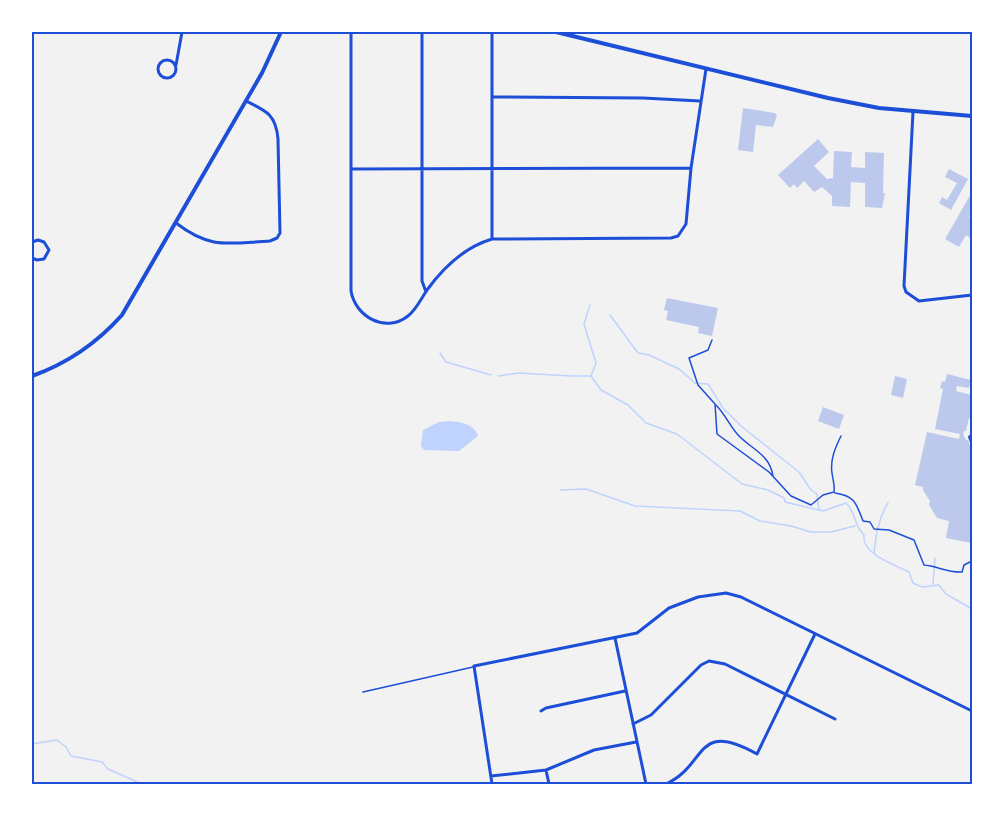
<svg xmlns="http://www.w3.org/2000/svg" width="1004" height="816" font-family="'Archivo Narrow',sans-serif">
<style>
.water{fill:#bfd3fe}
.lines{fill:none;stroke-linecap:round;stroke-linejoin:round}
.stream{stroke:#bfd3fe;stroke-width:1.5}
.building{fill:#bdc9ec}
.path{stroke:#1d4ed8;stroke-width:1.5}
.service{stroke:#1d4ed8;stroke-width:1.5}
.pedestrian{stroke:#1d4ed8;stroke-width:2}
.minor{stroke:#1d4ed8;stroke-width:3}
.secondary{stroke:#1d4ed8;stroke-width:4}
.neatline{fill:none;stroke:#1d4ed8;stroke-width:2}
</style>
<rect width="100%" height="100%" fill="#f2f2f2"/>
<path class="water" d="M450,421C461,422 474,424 478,436L459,451L424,450L421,446L423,430L439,422Z"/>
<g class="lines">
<path class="stream" d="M590,305L584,324L596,363L591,376
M610,315L638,353L649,355L679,369L695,383L708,384L723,408L741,426L799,472L811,490L817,494L819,510
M440,353L446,362L491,375
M498,376L519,373L571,376H591L601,390L628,405L646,423L677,434L742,484L768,490L784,498L785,502L823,511L846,503C857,513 852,523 864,535C861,554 895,565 909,572L913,583L922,587L939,585L946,594L972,609
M560,490L586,489L635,506L740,511L760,521L791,526L811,532H831L855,526
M874,553C876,535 878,519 888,503
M933,584L935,558
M32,744L57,740L66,747L71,756L102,762L108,769L142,784"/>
</g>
<path class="building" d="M743,108L775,113L777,115L773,127L756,125L753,152L738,150Z
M818,139L829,152L814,166L827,179L833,178L834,151L852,152L851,167L865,168V152L884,153L883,193H885L882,208L865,207V183L851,182L850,207L832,206V196L822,187L814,192L804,181L797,188L794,184L790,188L778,175Z
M949,169L968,179L951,210L939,203L942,197L947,200L957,183L945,177Z
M972,192V210L969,217L972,219V239L966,235L959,247L945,239Z
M667,298L718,308L712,336L698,333L699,327L666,320L668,311L664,310Z
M947,374L971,380L969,388L957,386L956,391L972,395L970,413H972V419L969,418L966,431H964L963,434L966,440H968L972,451V534L971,543L946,538L949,521L937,518L929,505L930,501L923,490V487L915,485L927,432L959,439L960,434L935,429L943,389L940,388L942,381L945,382Z
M895,376L907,379L903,398L891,395Z
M823,407L844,415L839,429L818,421Z"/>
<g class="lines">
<path class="path" d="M712,340L708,350L689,358L698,385L715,404L717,434L769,472L791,496L811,505L823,495L834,492C835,485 833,481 832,473C830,460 835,448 841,436
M716,405C725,414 731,428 739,436C753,450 770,455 773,476
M835,493C855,496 856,503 863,521L870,522L874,529L889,530L914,540L924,565C937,566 948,573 962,572L964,565L970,562"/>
<path class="service" d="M363,692L473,667"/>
<path class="pedestrian" d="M971,416H972
M972,434L969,437L972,445"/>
<path class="minor" d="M351,32V291C355,316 385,334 408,316C416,310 421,299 427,290C443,268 465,247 492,239L671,238L678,236L686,224L691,168L706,69
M422,32V281L426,292
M158 69a9 9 0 1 1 18 0a9 9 0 1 1-18 0Z
M176,65L182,32
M492,97L643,98L700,101
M913,112L904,286L906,292L919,301L972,295
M351,169L691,168
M176,223C211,250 229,243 270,241L277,238L280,233L278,139C276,115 267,111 246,101
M492,239V32
M32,242L38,240L44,242L49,250L44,259L37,260L32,258
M615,638L646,784
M541,711L546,708L625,691
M633,724L651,715L701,665L709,661L725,664L835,719
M546,770L549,784
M491,776L546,770L594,750L636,742
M492,784L474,666L637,633L669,608L698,597L726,593L741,597L972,711
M666,784C708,765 694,719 757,754L815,634"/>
<path class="secondary" d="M556,32L828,98L879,108L972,116
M32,376C66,364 97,343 122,315L262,73L281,32"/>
</g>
<rect width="1004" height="816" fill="none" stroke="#ffffff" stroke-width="66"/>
<rect x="33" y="33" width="938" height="750" class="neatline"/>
</svg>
